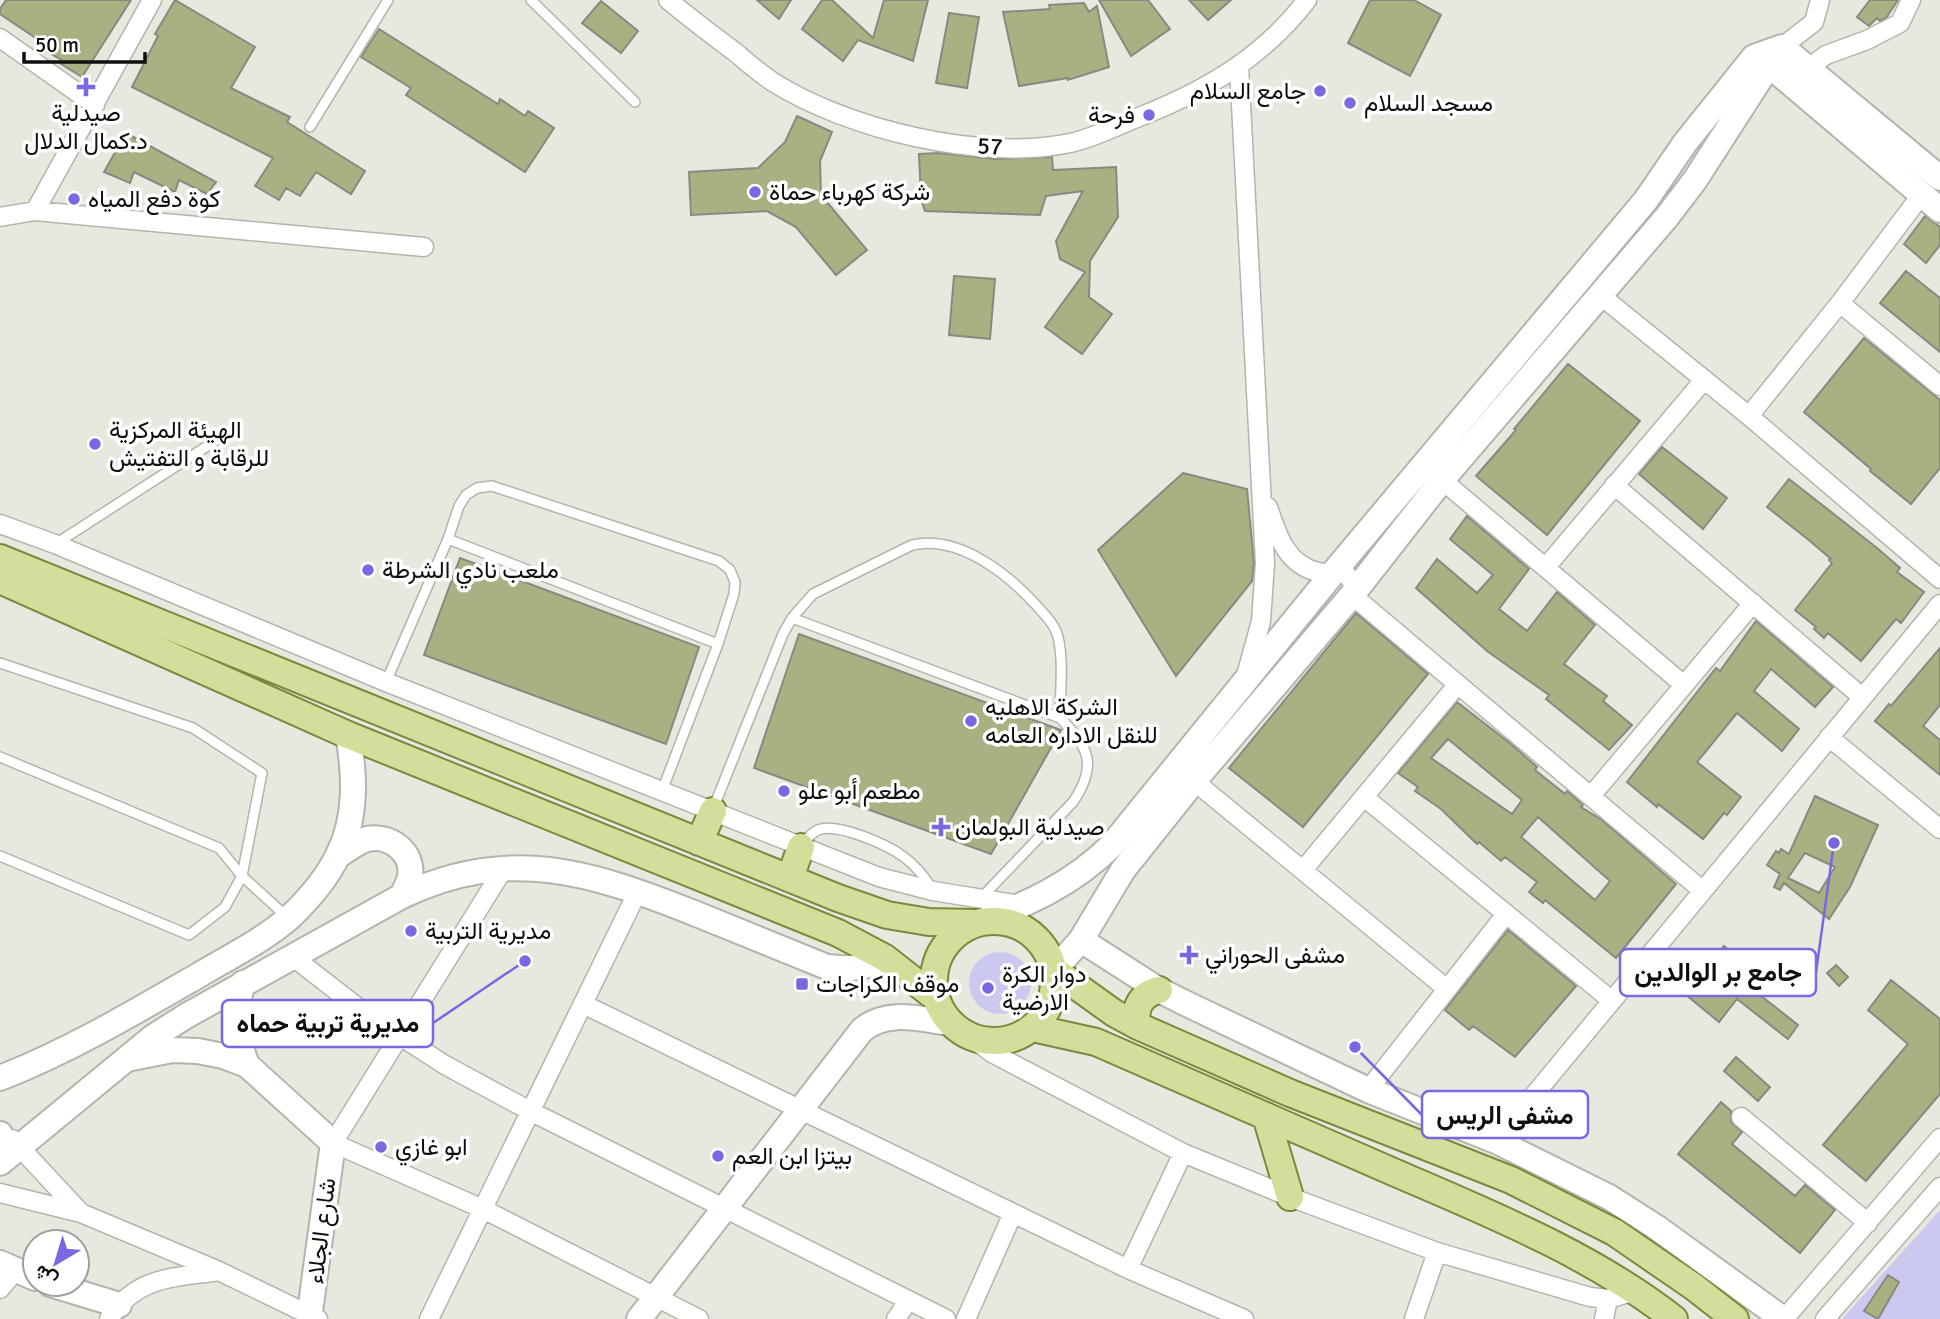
<svg xmlns="http://www.w3.org/2000/svg" width="1940" height="1319" font-family="Signika,Vazirmatn,sans-serif">
<style>
.green{fill:#cbc9f0}
.building{fill:#a7b182;stroke:#888a81;stroke-width:2;fill-rule:evenodd}
.lines{fill:none;stroke-linecap:round;stroke-linejoin:round}
.lane-casing{stroke:#b3b5ac;stroke-width:12}
.street-casing{stroke:#b3b5ac;stroke-width:21}
.secondary-casing{stroke:#b3b5ac;stroke-width:28}
.primary-casing{stroke:#7b883d;stroke-width:30}
.lane{stroke:#fff;stroke-width:9}
.street{stroke:#fff;stroke-width:18}
.secondary{stroke:#fff;stroke-width:24}
.primary{stroke:#d3de9a;stroke-width:26}
.poi-dot{fill:#7b67e2;stroke:#fff;stroke-width:2.5}
.labels{text-anchor:middle;stroke-width:7;stroke-linejoin:round;paint-order:stroke}
.poi-label{font-size:24px;fill:#0f100d;stroke:#fff;text-anchor:start}
.street-label{font-size:24px;fill:#0f100d;stroke:#fff}
.leader{fill:none;stroke:#7b67e2;stroke-width:2.5}
.callout-dot{fill:#7b67e2;stroke:#fff;stroke-width:2.5}
.callout{fill:#fff;stroke:#7b67e2;stroke-width:2.5}
.callout-label{font-size:26px;text-anchor:middle;font-weight:bold;fill:#0f100d}
</style>
<rect width="100%" height="100%" fill="#e7e9df"/>
<path class="green" d="M969 983a31 31 0 1 1 62 0a31 31 0 1 1-62 0Z
M1940,1210V1319H1842Z"/>
<path class="building" d="M6,0H131L82,77L61,64L63,61L43,49L46,45L0,14V9Z
M175,0L255,47L231,88L290,117L287,122L365,171L351,194L316,172L300,196L286,188L279,200L255,186L273,158L132,87L158,36L155,34Z
M757,0H791L779,19Z
M822,0H832L873,38L884,0H928L913,61L858,40L843,61L802,29Z
M1099,0H1148L1170,29L1131,56Z
M1189,0H1231L1208,20Z
M1370,0H1414L1441,15L1410,76L1348,43Z
M1870,0H1898L1886,18L1880,21L1877,18L1869,26L1857,17Z
M601,1L638,31L621,53L582,23Z
M1084,3L1089,12L1097,6L1109,67L1068,80V78L1019,86L1003,12L1050,9L1049,5Z
M949,13L979,17L967,88L936,83Z
M379,29L498,104L500,99L525,116L528,111L554,128L525,172L406,95L411,88L361,57Z
M797,116L832,132L820,161L821,195L867,250L836,275L796,227L767,211L691,215L689,172L758,168L785,142Z
M126,133L216,182L207,194L179,180L175,192L134,172L130,183L104,172Z
M939,153L996,159L1052,157L1053,170L1116,167L1118,217L1090,261L1089,297L1112,314L1082,354L1045,327L1085,272L1060,259L1056,241L1083,191L1046,196L1040,215L925,211L921,199L919,154Z
M1925,216L1940,227V245L1926,263L1904,244Z
M1906,271L1940,298V352L1880,303Z
M954,276L995,279L990,339L949,335Z
M1864,338L1940,400V468L1911,504L1870,471L1871,469L1804,412Z
M1568,364L1640,421L1547,535L1476,476L1516,430L1514,429Z
M1662,447L1727,498L1703,529L1639,474Z
M1183,473L1247,489L1254,563L1252,581L1176,676L1098,550Z
M1789,479L1877,548L1900,568L1897,572L1924,592L1901,623L1896,619L1861,661L1828,633L1824,638L1814,629L1816,627L1795,610L1832,563L1829,560L1831,559L1810,541L1767,507Z
M1467,516L1529,569L1499,609L1527,631L1557,592L1595,625L1564,664L1607,696L1603,701L1632,725L1609,750L1546,699L1549,695L1487,651L1416,588L1437,559L1477,593L1493,575L1450,539Z
M460,558L699,647L666,744L424,655Z
M1356,613L1428,674L1303,827L1229,768Z
M1756,621L1833,687L1815,707L1771,669L1754,691L1799,729L1782,751L1737,713L1697,762L1741,797L1727,815L1724,813L1703,839L1658,804L1657,807L1627,782L1716,668L1720,671Z
M799,634L1061,730L991,854L754,768Z
M1940,648V705L1923,726L1940,740V775L1875,721L1889,704L1891,706Z
M1457,702L1511,744L1537,767L1535,770L1565,794L1567,791L1583,805L1581,807L1602,820L1676,884L1616,958L1545,900L1543,903L1529,892L1537,882L1505,857L1501,861L1479,842L1477,844L1441,809L1415,791L1418,787L1398,773ZM1448,739L1522,800L1512,814L1431,758ZM1538,817L1610,881L1595,900L1521,837Z
M1815,796L1878,825L1850,887L1829,919L1784,883L1780,890L1774,887L1780,874L1767,865L1776,851L1779,853L1781,849L1789,854ZM1805,853L1835,867L1819,893L1788,878Z
M1508,930L1576,986L1515,1057L1473,1026L1469,1030L1445,1010Z
M1724,946L1758,974L1753,980L1756,982L1751,988L1798,1025L1788,1039L1737,999L1719,1022L1685,994Z
M1836,965L1848,977L1839,986L1827,973Z
M1891,980L1940,1019V1094L1866,1181L1823,1145L1908,1044L1868,1010Z
M1736,1057L1770,1087L1758,1101L1724,1071Z
M1721,1102L1731,1111V1122L1742,1132L1732,1144L1795,1196L1805,1185L1835,1210L1800,1253L1678,1154Z
M1888,1275L1899,1282L1878,1319L1864,1311Z"/>
<g class="lines">
<defs>
<path id="lane" d="M531,0L635,102
M310,127L388,0
M448,539L718,644
M57,543L226,434
M792,618L1060,718C1089,747 1098,765 1073,802L982,897
M0,663L193,728L262,773L242,876L225,907L189,935L0,856
M386,682L448,539L459,506L466,495L477,488L492,486L719,561L730,570L735,582L734,594L718,644L662,791
M0,757L219,848L242,876L287,917
M713,809L783,634L792,618L813,594L912,545C959,535 1007,573 1037,606C1045,615 1055,625 1058,637C1064,662 1060,692 1060,718
M802,845C807,839 811,833 818,830C837,822 888,845 904,857C916,866 925,877 932,889"/>
<path id="street" d="M668,0C690,18 712,35 735,52C747,62 759,73 773,82C847,129 982,162 1070,143C1095,138 1120,124 1144,115C1209,89 1264,56 1307,0
M0,38L95,105
M1777,54L1782,47L1814,22L1820,0
M1239,66L1265,563L1261,621L1247,672
M1807,69L1826,55L1867,40L1900,23L1911,0
M35,211L152,0
M0,217L35,211L424,247
M1600,295L1749,416L1940,579
M1840,303L1940,386
M1749,416L1840,303L1922,194
M1442,480L1684,685
M1614,485L1862,697
M1268,507C1277,534 1286,565 1318,572C1327,574 1337,571 1346,574L1354,584L1352,595L1703,891
M0,524L55,544L386,682L879,877L933,891L1021,905
M1546,567L1704,380
M1829,737L1940,829
M1194,781L1447,989
M1591,796L1753,603
M1364,797L1611,1000
M504,868L333,1143L483,1209L699,1319
M1303,870L1458,684
M293,957L369,1016L445,1065L530,1111L946,1319
M583,1004L1128,1269L1244,1319
M971,1037L992,1053L1183,1153L1290,1197L1437,1252L1590,1297L1608,1299L1635,1291
M1368,1090L1506,914
M1741,1117L1868,1223
M12,1139L81,1213
M1496,1141L1940,604
M0,1193L81,1213L219,1271L318,1319
M1128,1269L1183,1153
M0,1289L16,1270
M109,1319C136,1276 173,1278 219,1271
M429,1319L638,891
M896,1319L908,1301
M966,1319L1013,1213
M1414,1319L1437,1252
M1604,1319L1608,1299
M1784,1319L1940,1138
M1825,1319L1940,1187"/>
<path id="secondary" d="M339,855C347,850 357,842 367,839C389,834 414,852 410,876C409,882 405,890 402,896
M977,923C1028,904 1073,884 1112,845L1333,573L1646,200L1685,143L1754,57L1782,47L1940,178
M1081,940L1159,990L1187,1004L1368,1090L1496,1141L1609,1197L1656,1227L1783,1319
M1054,970L1081,940L1123,870L1194,781L1352,595L1442,480L1666,218L1695,180L1769,65L1940,210
M243,983C234,1012 236,1037 247,1065
M132,1058L172,1050L198,1051L223,1056L247,1065L333,1143L309,1319
M0,1078C69,1051 135,1012 199,975C229,957 262,941 289,918C307,901 327,878 338,855C357,818 355,775 348,735
M0,1134V1141
M0,1163L153,1037L186,1016L402,896C509,845 590,872 694,913C738,931 783,949 827,967C850,970 865,968 885,958
M0,1263L35,1278
M50,1284L119,1305
M639,1319L862,1030C887,1009 920,1019 950,1023"/>
<path id="primary" d="M0,558L838,898L887,915L929,922L977,923
M0,580L348,735L838,933L885,958L936,998
M699,842L713,811
M790,878L801,847
M934 981a60 60 0 1 1 120 0a60 60 0 1 1-120 0Z
M1054,970L1114,1013L1138,1026L1290,1093L1511,1180L1614,1232L1694,1287L1735,1319
M1138,1026C1133,1008 1141,994 1159,990
M1033,1028L1096,1042C1197,1086 1297,1130 1398,1174C1493,1215 1592,1255 1674,1319
M1266,1116L1290,1197"/>
</defs>
<use href="#lane" class="lane-casing"/>
<use href="#street" class="street-casing"/>
<use href="#secondary" class="secondary-casing"/>
<use href="#primary" class="primary-casing"/>
<use href="#lane" class="lane"/>
<use href="#street" class="street"/>
<use href="#secondary" class="secondary"/>
<use href="#primary" class="primary"/>
</g>
<g class="poi-dot">
<path d="M82.5 76.5h7v7h7v7h-7v7h-7v-7h-7v-7h7z"/>
<circle cx="1320" cy="91" r="7"/>
<circle cx="1350" cy="103" r="7"/>
<circle cx="1149" cy="115" r="7"/>
<circle cx="755" cy="192" r="7"/>
<circle cx="74" cy="199" r="7"/>
<circle cx="95" cy="444" r="7"/>
<circle cx="368" cy="570" r="7"/>
<circle cx="971" cy="721" r="7"/>
<circle cx="784" cy="791" r="7"/>
<path d="M937.5 816.5h7v7h7v7h-7v7h-7v-7h-7v-7h7z"/>
<circle cx="411" cy="931" r="7"/>
<path d="M1185.5 944.5h7v7h7v7h-7v7h-7v-7h-7v-7h7z"/>
<rect x="795" y="977" width="14" height="14" rx="3.5"/>
<circle cx="988" cy="988" r="7"/>
<circle cx="381" cy="1147" r="7"/>
<circle cx="718" cy="1156" r="7"/>
</g>
<g class="labels">
<g class="poi-label">
<text x="1306" y="99" text-anchor="end">جامع السلام</text>
<text x="1364" y="111">مسجد السلام</text>
<text x="86" y="121" text-anchor="middle">صيدلية<tspan x="86" dy="28">د.كمال الدلال</tspan></text>
<text x="1135" y="123" text-anchor="end">فرحة</text>
<text x="769" y="200">شركة كهرباء حماة</text>
<text x="88" y="207">كوة دفع المياه</text>
<text x="109" y="438">الهيئة المركزية<tspan x="109" dy="28">للرقابة و التفتيش</tspan></text>
<text x="382" y="578">ملعب نادي الشرطة</text>
<text x="985" y="715">الشركة الاهليه<tspan x="985" dy="28">للنقل الاداره العامه</tspan></text>
<text x="798" y="799">مطعم أبو علو</text>
<text x="955" y="835">صيدلية البولمان</text>
<text x="425" y="939">مديرية التربية</text>
<text x="1205" y="963">مشفى الحوراني</text>
<text x="1002" y="982">دوار الكرة<tspan x="1002" dy="28">الارضية</tspan></text>
<text x="816" y="992">موقف الكراجات</text>
<text x="395" y="1155">ابو غازي</text>
<text x="732" y="1164">بيتزا ابن العم</text>
</g>
<g class="street-label">
<text transform="translate(990 146) rotate(3)" y="8">57</text>
<text transform="translate(321 1231) rotate(-83)" y="8">شارع الجلاء</text>
</g>
</g>
<path class="leader" d="M1834 843L1816 972M525 961L433 1023M1355 1047L1422 1115"/>
<g class="callout-dot">
<circle cx="1834" cy="843" r="7"/>
<circle cx="525" cy="961" r="7"/>
<circle cx="1355" cy="1047" r="7"/>
</g>
<g class="callout">
<rect x="1620" y="949" width="196" height="47" rx="7"/>
<rect x="222" y="1000" width="211" height="47" rx="7"/>
<rect x="1422" y="1091" width="166" height="47" rx="7"/>
</g>
<g class="callout-label">
<text x="1718" y="981">جامع بر الوالدين</text>
<text x="328" y="1032">مديرية تربية حماه</text>
<text x="1505" y="1124">مشفى الريس</text>
</g>
<g transform="translate(56 1263) rotate(218)"><circle r="33" fill="#ffffff" stroke="#9f9f9e" stroke-width="2"/>
<path d="M0-5L12 26L0 18L-12 26Z" fill="#7b67e2"/>
<text y="-10" font-size="19" font-weight="bold" text-anchor="middle" fill="#0f100d">ش</text>
</g>
<path d="M24 52v10h121v-10" fill="none" stroke="#0f100d" stroke-width="3.5"/>
<text x="35" y="52" font-size="21" fill="#0f100d" stroke="#ffffff" stroke-width="5" paint-order="stroke">50 m</text>
</svg>
